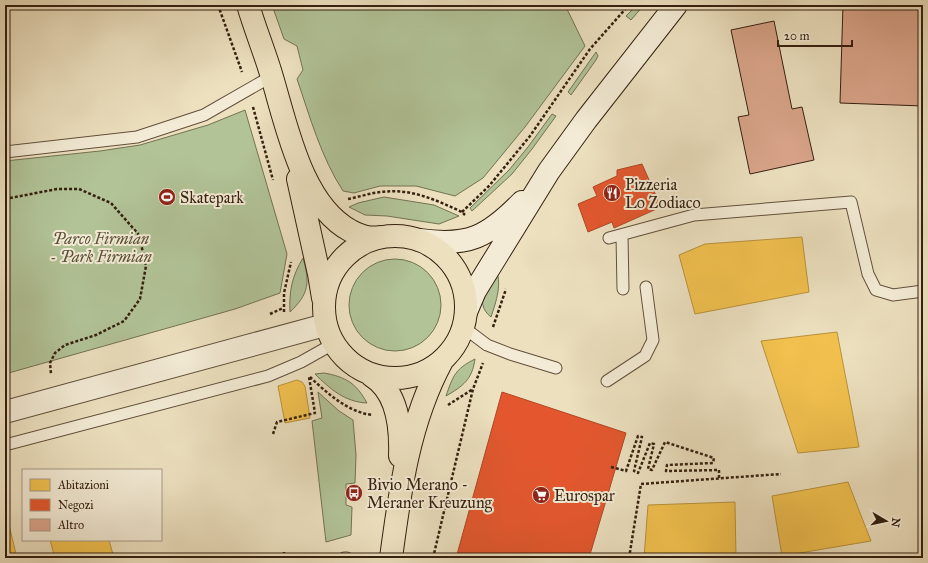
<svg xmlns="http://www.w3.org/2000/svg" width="928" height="563" font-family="'IM FELL Great Primer',serif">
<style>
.green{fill:#b1c397;stroke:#737254}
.homes{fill:#f2c14e;stroke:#b9913b}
.shops{fill:#e4572e;stroke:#b04625}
.building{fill:#daa58b;stroke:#352010}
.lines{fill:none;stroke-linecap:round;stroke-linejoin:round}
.lane-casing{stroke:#63503c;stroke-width:13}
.street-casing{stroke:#63503c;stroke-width:24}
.secondary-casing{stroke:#352010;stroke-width:24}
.primary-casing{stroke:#352010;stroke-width:24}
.path{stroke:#352010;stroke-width:2.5;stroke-dasharray:3 2;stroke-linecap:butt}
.lane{stroke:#f3ebd5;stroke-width:11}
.street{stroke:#f3ebd5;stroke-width:22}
.secondary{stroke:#f3ebd5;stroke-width:22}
.primary{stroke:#ece0bf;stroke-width:22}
.labels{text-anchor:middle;stroke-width:4;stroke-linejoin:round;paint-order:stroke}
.poi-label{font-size:16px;fill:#352010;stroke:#f3ebd5;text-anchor:start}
.park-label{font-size:16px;font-style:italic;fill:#5a5138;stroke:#f3ebd5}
</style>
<rect width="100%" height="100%" fill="#ece0bf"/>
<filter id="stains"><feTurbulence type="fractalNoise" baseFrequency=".005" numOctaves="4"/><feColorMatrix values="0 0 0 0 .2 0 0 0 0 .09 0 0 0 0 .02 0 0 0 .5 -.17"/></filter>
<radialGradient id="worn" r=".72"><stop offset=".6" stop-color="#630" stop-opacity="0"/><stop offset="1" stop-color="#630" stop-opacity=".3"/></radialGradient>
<path class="green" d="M272,5H565L585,46L525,127L483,178L455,196L416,186H380L354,193L343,191C321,157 310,117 297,79L303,70L297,46L284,39Z
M637,5H644L631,20L626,16Z
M596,52L598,56L596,60L571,95L568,92Z
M245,110L287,254L280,293L235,309L5,374V161L100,151L140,145L208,125Z
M552,114L556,116L532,149L512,174L472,211L470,208L509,170L528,147Z
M384,197L434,205L459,216L439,224L387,216L365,215L349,207L358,203Z
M303,258C310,283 309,294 290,312C289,291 292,276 303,258Z
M349 305a46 46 0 1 1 92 0a46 46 0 1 1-92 0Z
M495,268C503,282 496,302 491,317C473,303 488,284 495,268Z
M475,359C472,380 463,386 446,396C453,376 455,369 475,359Z
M324,373C346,377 356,383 367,403C345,402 330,389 315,374Z
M318,392L339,411L353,420L356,455L355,483L346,484V505L352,507L351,535L326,542L312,421L322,418Z"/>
<path class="homes" d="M802,237L809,292L695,314L679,255L705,244Z
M837,332L859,447L798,453L761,341Z
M297,380L302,382L305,386L310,418L285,423L278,386Z
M848,482L871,541L782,556L772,496Z
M735,502L736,558H644L648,505Z
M5,508L16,554L5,557Z
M50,540H109L114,558H55Z"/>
<path class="shops" d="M642,164L661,207L614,228L612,222L588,232L578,204L597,196L593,187L617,176V170Z
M502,392L626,433L589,558H456Z"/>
<path class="building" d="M843,5H923V106L840,103Z
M774,21L792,109L802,107L814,160L750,174L738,117L749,115L731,30Z"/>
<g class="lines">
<defs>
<path id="lane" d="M5,152L137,137L204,115L272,76
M622,235L623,289
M609,238L694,215L851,202L868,274L876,290L893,295L923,291
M463,327L487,345L510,354L556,368
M607,381L645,356L653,340L646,287
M5,445L268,376L301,362L333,344
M344,558H347"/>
<path id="street" d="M5,412L325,325"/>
<path id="secondary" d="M420,240C468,247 488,237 522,202
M466,312L475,291L549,171L586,120L676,5"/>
<path id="primary" d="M248,5C255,29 265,53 272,77C287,127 302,205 351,231C361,236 369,239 380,237
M298,179L319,274L323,298
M324 307a71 71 0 1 1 142 0a71 71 0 1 1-142 0Z
M372,376C398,392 401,427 400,456
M391,558C400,490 409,422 442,361"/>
</defs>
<use href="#lane" class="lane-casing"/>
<use href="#street" class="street-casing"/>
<use href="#secondary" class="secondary-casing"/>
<use href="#primary" class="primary-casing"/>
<path class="path" d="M218,5L242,72
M253,107L273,180
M5,199L57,189H79L111,203L139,235L146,266L140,299L124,321L96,335L65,345L55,353L50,363L51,374
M348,199C359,197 370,193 381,192C411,188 436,200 462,212L465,215
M462,212L489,186L530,136L590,49L629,5
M284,312V293L291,262
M270,314L283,308
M493,327L506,289
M310,377C327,393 349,413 373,415
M448,405L473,389
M273,434L277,422L315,413L309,377
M611,467L626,471L638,436L642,437L634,471L638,473L650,443L654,444L648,469L652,470L665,442L714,458L713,463L667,465L666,471L719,470V479
M284,552V558
M433,558L473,389L483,363
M629,558L641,484L781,474"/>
<use href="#lane" class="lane"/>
<use href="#street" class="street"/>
<use href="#secondary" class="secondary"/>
<use href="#primary" class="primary"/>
</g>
<defs>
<symbol id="restaurant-disc" viewBox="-11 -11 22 22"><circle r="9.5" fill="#8f2418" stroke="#f3ebd5"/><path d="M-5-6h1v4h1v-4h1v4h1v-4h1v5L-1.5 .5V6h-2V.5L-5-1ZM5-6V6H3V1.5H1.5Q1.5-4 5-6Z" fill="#fff"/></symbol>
<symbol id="stadium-disc" viewBox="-11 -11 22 22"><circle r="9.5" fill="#8f2418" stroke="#f3ebd5"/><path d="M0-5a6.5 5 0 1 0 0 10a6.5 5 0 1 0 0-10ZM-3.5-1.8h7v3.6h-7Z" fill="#fff"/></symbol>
<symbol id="bus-disc" viewBox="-11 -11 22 22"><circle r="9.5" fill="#8f2418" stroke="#f3ebd5"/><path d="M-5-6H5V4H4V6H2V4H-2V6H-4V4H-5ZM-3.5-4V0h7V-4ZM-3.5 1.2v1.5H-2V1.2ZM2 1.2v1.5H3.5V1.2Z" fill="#fff"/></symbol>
<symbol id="supermarket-disc" viewBox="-11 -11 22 22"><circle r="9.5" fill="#8f2418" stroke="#f3ebd5"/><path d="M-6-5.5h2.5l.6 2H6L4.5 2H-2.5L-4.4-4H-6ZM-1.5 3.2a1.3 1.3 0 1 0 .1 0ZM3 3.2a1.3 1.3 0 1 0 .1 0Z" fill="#fff"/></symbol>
</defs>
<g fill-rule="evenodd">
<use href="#restaurant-disc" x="602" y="183" width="20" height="20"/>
<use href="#stadium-disc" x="157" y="187" width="20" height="20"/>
<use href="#bus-disc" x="344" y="483" width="20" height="20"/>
<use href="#supermarket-disc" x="531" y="485" width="20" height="20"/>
</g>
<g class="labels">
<g class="poi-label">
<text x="625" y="190">Pizzeria<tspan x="625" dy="18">Lo Zodiaco</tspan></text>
<text x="180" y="203">Skatepark</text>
<text x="367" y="490">Bivio Merano -<tspan x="367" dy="18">Meraner Kreuzung</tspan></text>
<text x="554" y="501">Eurospar</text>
</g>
<g class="park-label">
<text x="101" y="244">Parco Firmian<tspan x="101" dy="18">- Park Firmian</tspan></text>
</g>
</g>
<rect width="928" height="563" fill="none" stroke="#ece0bf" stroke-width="20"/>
<rect x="6" y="6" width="916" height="551" fill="none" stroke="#352010" stroke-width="2"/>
<rect x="10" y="10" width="908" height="543" fill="none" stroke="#352010"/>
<rect x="22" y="469" width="140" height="72" fill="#f3ebd5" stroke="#a79a86"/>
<rect x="30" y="479" width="20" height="12" fill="#f2c14e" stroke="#a79a86"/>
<text x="58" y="489" font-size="12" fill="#352010">Abitazioni</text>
<rect x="30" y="499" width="20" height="12" fill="#e4572e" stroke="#a79a86"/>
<text x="58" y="509" font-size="12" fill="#352010">Negozi</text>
<rect x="30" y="519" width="20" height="12" fill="#daa58b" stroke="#a79a86"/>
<text x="58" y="529" font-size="12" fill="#352010">Altro</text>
<g transform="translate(886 521) rotate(99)" stroke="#f3ebd5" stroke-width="3" paint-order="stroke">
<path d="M0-3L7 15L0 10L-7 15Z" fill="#352010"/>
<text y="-6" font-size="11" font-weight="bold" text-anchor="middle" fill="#352010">N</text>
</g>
<path d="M778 40v6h74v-6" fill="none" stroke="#352010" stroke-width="2"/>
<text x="784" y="40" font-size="12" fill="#352010" stroke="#f3ebd5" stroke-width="3" paint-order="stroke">20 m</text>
<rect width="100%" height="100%" filter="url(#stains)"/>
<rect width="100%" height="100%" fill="url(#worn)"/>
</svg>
